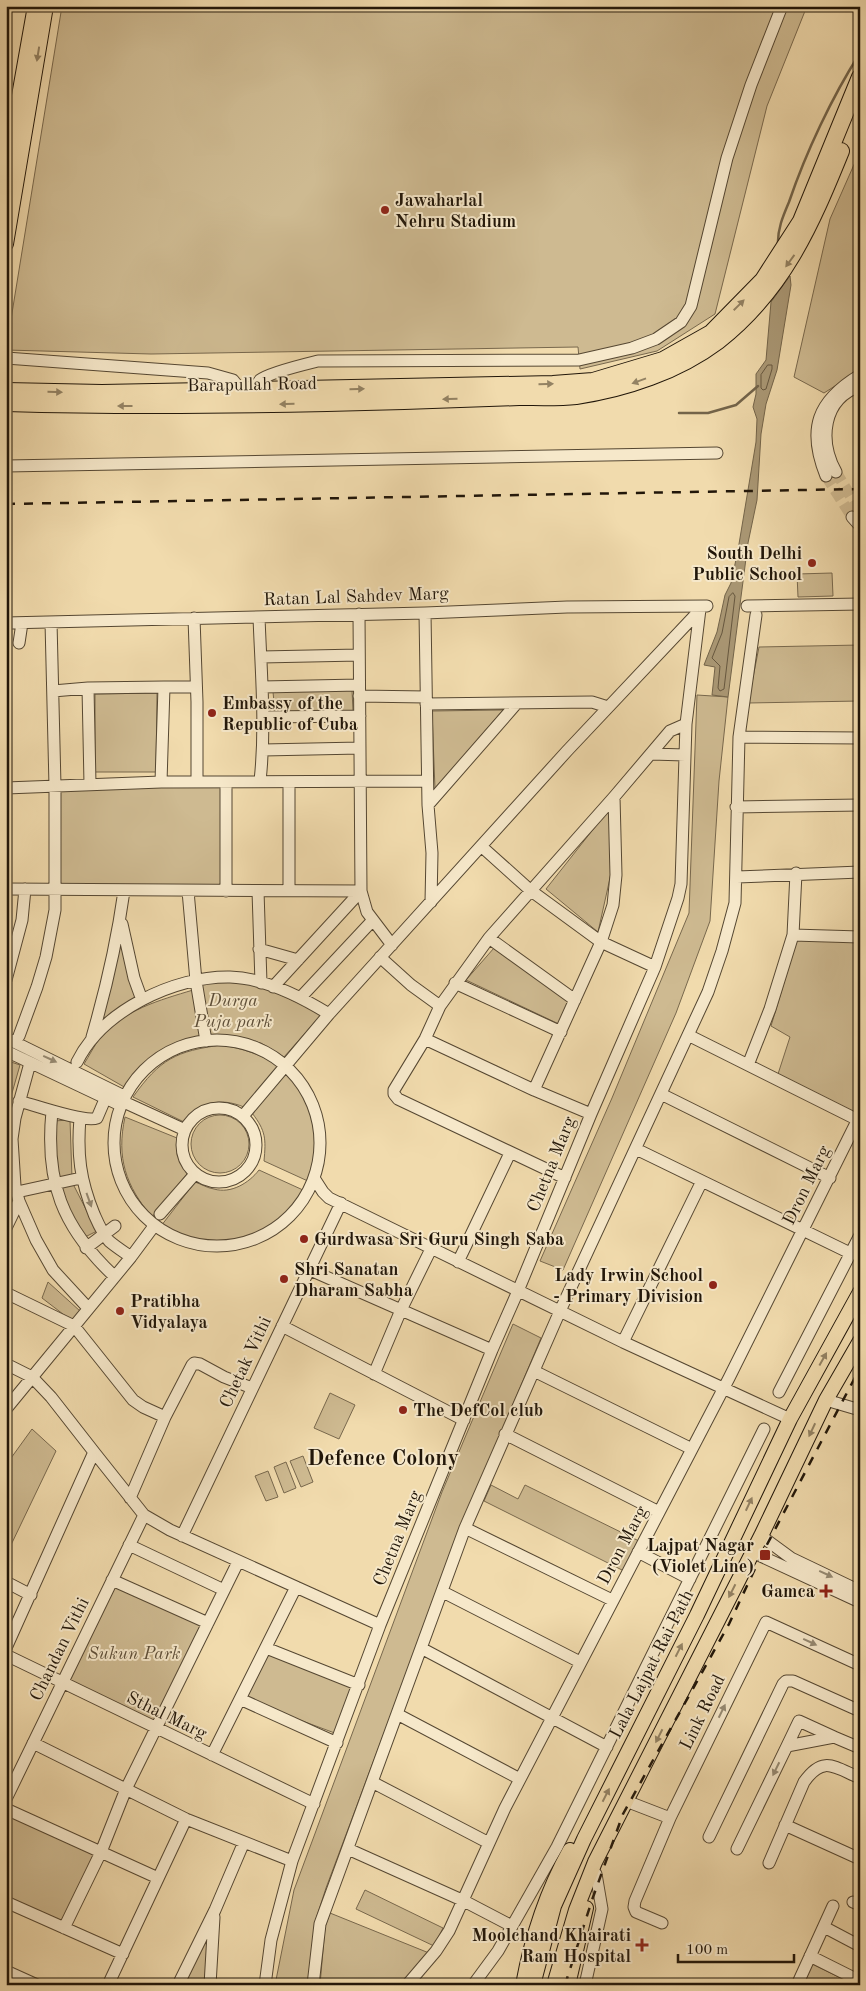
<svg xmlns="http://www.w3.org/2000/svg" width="866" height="1991" font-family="'Old Standard TT',serif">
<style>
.green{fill:#ceba91;stroke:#78684d}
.water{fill:#aa9875;stroke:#73644a}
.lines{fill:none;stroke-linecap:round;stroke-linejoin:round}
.shore{stroke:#66573f;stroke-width:1}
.stream{stroke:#73644a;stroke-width:2.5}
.minor-tunnel{stroke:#d2bd94;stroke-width:11;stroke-dasharray:11 5.5;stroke-linecap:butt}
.minor-casing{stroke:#554732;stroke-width:13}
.major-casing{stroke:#211609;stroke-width:16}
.highway-casing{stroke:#211609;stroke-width:18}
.minor{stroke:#f6e8ca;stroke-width:11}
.major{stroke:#f1dbad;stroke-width:14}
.highway{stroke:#f1dbad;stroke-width:16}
.rail{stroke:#211609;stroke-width:2.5;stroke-dasharray:9 9;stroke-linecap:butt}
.oneway{fill:#938263}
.oneway2{fill:#968a73}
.poi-dot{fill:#8f2418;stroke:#f6e8ca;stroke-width:2}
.labels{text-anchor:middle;stroke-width:4;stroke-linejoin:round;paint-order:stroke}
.poi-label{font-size:18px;font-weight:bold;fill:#211609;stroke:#f6e8ca;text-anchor:start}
.street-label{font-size:18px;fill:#211609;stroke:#f6e8ca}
.park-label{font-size:18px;font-style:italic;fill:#5e4f39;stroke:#f6e8ca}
.district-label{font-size:22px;font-weight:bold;fill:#211609;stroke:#f6e8ca}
</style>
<rect width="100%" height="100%" fill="#f1dbad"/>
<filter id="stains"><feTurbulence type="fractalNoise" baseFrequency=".004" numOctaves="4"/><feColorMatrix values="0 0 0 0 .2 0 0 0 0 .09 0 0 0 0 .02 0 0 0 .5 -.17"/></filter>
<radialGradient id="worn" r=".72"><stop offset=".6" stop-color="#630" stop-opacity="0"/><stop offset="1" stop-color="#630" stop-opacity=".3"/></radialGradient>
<path class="green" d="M62,6H807L767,106L715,314L657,351L580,369L578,347L151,354L6,350Z
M860,151V370L824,393L794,377L830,219Z
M832,573L833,596L798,597L797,574Z
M860,645V701L748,703L759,647Z
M352,690L353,711L275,712L273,692Z
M157,693L156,772H95V694Z
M697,695L728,697L719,781L710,921L676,1013L563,1270L540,1261L612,1098L689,913Z
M503,710L435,789L432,711Z
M222,785V886L59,887V790Z
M610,808L612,869L598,932L546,889Z
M121,936L138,999L98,1027Z
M798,936L860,939V1101L854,1112L778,1074L790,1037L771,1026Z
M494,948L571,1002L561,1025L466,980Z
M236,981L268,989L322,1014L284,1057L261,1043L238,1038L209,1037L201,983Z
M193,990L201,1036L170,1046L146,1065L126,1088L84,1064C89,1056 94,1046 100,1038C123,1010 160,1000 193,990Z
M222,1045C244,1049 260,1054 279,1066L244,1107C219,1097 202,1102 184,1122L133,1097C160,1059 176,1051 222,1045Z
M11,1062L20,1065L6,1114V1072Z
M287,1072C293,1079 300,1086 304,1094C319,1121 320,1153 310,1182L264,1161C266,1139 266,1131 252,1113Z
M191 1144a29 29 0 1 1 58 0a29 29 0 1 1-58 0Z
M125,1117L177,1138C177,1152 179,1162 187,1174L152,1217C126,1186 116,1158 125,1117Z
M70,1120L72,1178H55L53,1121Z
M259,1170L303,1190C298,1196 295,1203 290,1209C257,1247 202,1250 161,1226L195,1182C201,1184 207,1188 214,1189C231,1194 249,1183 259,1170Z
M72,1182L97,1231L83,1238L59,1188Z
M48,1282L80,1311L72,1321L42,1298Z
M513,1324L541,1338L462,1525L326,1888L315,1922L308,1985H275L294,1890L442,1492Z
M330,1393L355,1405L339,1439L314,1428Z
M32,1429L56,1451L10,1547L6,1546V1465Z
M303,1456L313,1482L301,1487L290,1461Z
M286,1462L296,1488L284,1493L274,1467Z
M268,1471L278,1497L266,1501L255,1476Z
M491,1485L518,1499L525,1485L639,1541L624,1571L484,1501Z
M113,1583L201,1625L154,1723L66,1682Z
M267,1649L358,1685L340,1735L246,1700Z
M6,1809L101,1852L64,1928L6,1902Z
M365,1890L443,1928L434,1946L356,1909Z
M215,1910L210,1985H178Z
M330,1913L429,1953L403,1985H320L325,1927Z
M812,1964L855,1985H802Z"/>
<path class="water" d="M790,276L791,285L777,370L766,404L761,434L757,500L748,543L728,697L712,695L715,667L704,665L717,632L725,595L731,583L738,550L756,442L757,419L753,407L756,394V374L766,360L771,302Z"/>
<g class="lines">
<path class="shore" d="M768,365H772V369L766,389L763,390L761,388V375Z
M733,593L735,596L724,689L720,691L718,688L720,666L712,658L722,633L729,597Z"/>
<path class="stream" d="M778,246C777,230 783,216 789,202C806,152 832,97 860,53
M679,413H708L736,405L758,386"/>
<path class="minor-tunnel" d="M836,472L860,512
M826,476L852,517"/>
<defs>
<path id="minor" d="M6,358L208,373L233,380L242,391
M254,391C256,388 257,383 260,380C268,373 306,364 318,361L579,360L632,348L656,339L681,322L691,306L727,158L751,85L782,6
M6,466L717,453
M836,472C819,441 822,399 860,386
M826,476C807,429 817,401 860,375
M852,517L860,526
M747,606L860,604
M425,613L428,805L432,853L431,902
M359,614L361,891L367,912L392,945
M259,617C261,672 266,727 260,781
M194,618L197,702V781
M6,623L425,613L567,607L707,606
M19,643L22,623
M261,657L359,655
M164,687H196
M262,687L359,685
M53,691L88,688
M359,696L426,697
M426,704L592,702L608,707
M263,717L360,716
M739,737L860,738
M263,750L360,748
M651,754L685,755
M90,784L88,688L164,687L161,782
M6,788L161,782L427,781
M428,805L517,703
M736,807L860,805
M481,846L530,890L601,942L655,967
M796,873L793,935L860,937
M737,877L860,872
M6,889L361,891
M289,890V782
M188,891L196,981L206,1041
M226,891V782
M258,891L261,983
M122,924L134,978L142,1000
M489,938L575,1000
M259,949L298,960
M380,957L411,985L440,1006
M6,980L22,920L25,889
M455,983L561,1032
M273,987L361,891
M301,997L373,920
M688,1035L858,1120
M19,1036L37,987L46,957L55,910V786L51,622
M92,1037C106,989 117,941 124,891
M6,1038L124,1096L126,1103
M425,1039L534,1090L591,1114
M114 1143a103 103 0 1 1 206 0a103 103 0 1 1-206 0Z
M6,1051L120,1105L126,1103L185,1130
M77,1062C102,1011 174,976 230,977C265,978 300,996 329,1014
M30,1063L15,1118L12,1139L15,1186L19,1201L36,1240L53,1270L88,1308
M748,1065L770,1009L793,935
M534,1090L601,942L613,905L616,875L614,797
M661,1094L830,1178
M19,1101C34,1105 85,1123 97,1118L106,1097
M182 1145a37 37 0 1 1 74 0a37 37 0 1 1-74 0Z
M52,1111C45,1182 62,1227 114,1276
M243,1116L329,1014L567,751L700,610
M80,1118C77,1154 80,1180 94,1214C98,1223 102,1233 109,1241C116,1247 124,1252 131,1257
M636,1149L850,1253
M314,1178L323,1192L329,1198L623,1342L790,1419
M565,1178L398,1099L394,1094V1090L425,1039L440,1006L489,938L614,797L670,731L686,724
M17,1192L81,1178
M160,1214L195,1174
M6,1228L19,1201
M86,1248L115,1226
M458,1262L510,1153
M308,1269L492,1350
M6,1293L74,1326L133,1400L143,1407L165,1417
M282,1326L464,1420
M623,1342L702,1181
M6,1364L32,1377L51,1397L94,1452L6,1648
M534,1371L692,1449
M374,1374L401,1310L431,1249
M779,1392L860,1235
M826,1400L860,1410
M6,1409L131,1257L154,1226
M505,1434L659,1512
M94,1452L144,1515L170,1530L380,1625
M130,1498L165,1417L192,1365L194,1363L200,1364L224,1377L252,1388
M465,1528L612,1600
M182,1536L341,1203
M761,1536L791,1558L860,1591
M129,1545L224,1590
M638,1552L690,1579
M752,1552L860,1602
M112,1580L208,1623
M6,1582L31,1595
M443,1592L580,1662
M266,1648L359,1685
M421,1648L607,1747
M6,1655L314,1804
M240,1699L337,1743
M397,1714L520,1779
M33,1743L186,1819L292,1861
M787,1746L799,1721L834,1737
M212,1755L296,1587
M372,1782L489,1843
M6,1799L144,1515
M626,1801L670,1818
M6,1809L158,1878
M785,1825L860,1859
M709,1837L783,1684L786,1681H793L860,1711
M348,1849L464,1901L512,1926
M737,1849L787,1746L834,1737L860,1748
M769,1863L804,1782C823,1755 834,1767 860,1778
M6,1902L123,1954
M853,1902L860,1905
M662,1923L636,1912L634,1907L635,1901L670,1818L766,1622L860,1665
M824,1927L860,1946
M64,1928L101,1852L126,1789L238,1562
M810,1956L860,1981
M6,1971L37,1985
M108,1985L186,1819
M178,1985L215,1910L244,1842
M210,1985L214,1917
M265,1985L271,1940L292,1861L380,1625L492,1350L518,1291L591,1114L655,967L678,898L681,884L686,724L700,609
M313,1985L320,1924L465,1528L560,1311L708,992L722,951L735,903L739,737L756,615
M407,1985L436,1951L449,1931L505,1808L729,1378L860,1115
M473,1985L498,1951L557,1847L764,1429
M585,1985L602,1909L596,1874
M797,1985L833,1906"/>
<path id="major" d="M6,169L35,6
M6,244L46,6
M523,1985C532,1936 546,1893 570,1850
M533,1985L554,1906L584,1839L697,1615L790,1419L860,1292
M554,1985L576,1910L595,1862L761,1536L826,1400L860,1341
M568,1985L586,1908"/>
<path id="highway" d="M6,391L102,393L553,384L593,381L663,360L711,333L763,280L801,221L860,77
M6,403C139,407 271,405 404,401C442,400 480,398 519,397C537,397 558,398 576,396C625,389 678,371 718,341C783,290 811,225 841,151"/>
</defs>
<use href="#minor" class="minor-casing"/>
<use href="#major" class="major-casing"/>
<use href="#highway" class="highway-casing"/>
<use href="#minor" class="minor"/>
<use href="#major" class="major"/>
<use href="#highway" class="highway"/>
<path class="rail" d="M6,504L860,489
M565,1985L592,1900L623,1814L729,1624L761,1556L860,1368"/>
</g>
<defs><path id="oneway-solid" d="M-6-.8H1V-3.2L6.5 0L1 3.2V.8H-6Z" transform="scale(1.25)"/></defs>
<g class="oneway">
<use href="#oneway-solid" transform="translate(38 54) rotate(99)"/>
<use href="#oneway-solid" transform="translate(790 261) rotate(126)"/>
<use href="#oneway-solid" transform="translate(739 305) rotate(-45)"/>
<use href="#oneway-solid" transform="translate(639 381) rotate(160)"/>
<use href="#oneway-solid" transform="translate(546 384) rotate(-2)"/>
<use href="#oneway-solid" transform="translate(357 389) rotate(-1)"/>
<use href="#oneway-solid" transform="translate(55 392) rotate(1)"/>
<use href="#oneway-solid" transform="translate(450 399) rotate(178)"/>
<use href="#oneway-solid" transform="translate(287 404) rotate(178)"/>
<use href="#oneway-solid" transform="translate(125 406) rotate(180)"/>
<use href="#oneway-solid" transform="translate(823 1359) rotate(-61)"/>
<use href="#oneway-solid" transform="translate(812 1430) rotate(115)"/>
<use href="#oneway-solid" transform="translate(749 1504) rotate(-65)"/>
<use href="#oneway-solid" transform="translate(732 1591) rotate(117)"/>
<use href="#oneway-solid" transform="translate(679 1650) rotate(-63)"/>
<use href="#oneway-solid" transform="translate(659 1736) rotate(117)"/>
<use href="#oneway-solid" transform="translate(606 1795) rotate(-63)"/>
</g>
<g class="oneway2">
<use href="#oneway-solid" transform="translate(50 1059) rotate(25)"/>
<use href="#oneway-solid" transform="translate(89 1200) rotate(70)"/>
<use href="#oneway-solid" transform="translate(826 1574) rotate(25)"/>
<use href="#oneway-solid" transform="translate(810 1642) rotate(25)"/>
<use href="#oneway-solid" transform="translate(722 1711) rotate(-64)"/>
<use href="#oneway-solid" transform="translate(776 1769) rotate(116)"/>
</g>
<g class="poi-dot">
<circle cx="385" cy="210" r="5"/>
<circle cx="812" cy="563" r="5"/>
<circle cx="212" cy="713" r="5"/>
<circle cx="304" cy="1239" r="5"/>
<circle cx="284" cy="1279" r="5"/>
<circle cx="713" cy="1285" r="5"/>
<circle cx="120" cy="1311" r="5"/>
<circle cx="403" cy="1410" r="5"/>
<rect x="759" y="1549" width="12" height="12" rx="2.5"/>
<path d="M823.5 1583.5h5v5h5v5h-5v5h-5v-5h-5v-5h5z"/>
<path d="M639.5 1937.5h5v5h5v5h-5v5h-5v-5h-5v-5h5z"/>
</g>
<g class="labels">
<g class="poi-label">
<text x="395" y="206">Jawaharlal<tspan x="395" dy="21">Nehru Stadium</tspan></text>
<text x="802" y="559" text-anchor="end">South Delhi<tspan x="802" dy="21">Public School</tspan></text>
<text x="222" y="709">Embassy of the<tspan x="222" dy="21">Republic of Cuba</tspan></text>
<text x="314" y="1245">Gurdwasa Sri Guru Singh Saba</text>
<text x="294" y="1275">Shri Sanatan<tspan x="294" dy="21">Dharam Sabha</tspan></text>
<text x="703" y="1281" text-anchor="end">Lady Irwin School<tspan x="703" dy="21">- Primary Division</tspan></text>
<text x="130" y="1307">Pratibha<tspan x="130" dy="21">Vidyalaya</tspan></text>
<text x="413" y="1416">The DefCol club</text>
<text x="754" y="1551" text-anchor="end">Lajpat Nagar<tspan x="754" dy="21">(Violet Line)</tspan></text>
<text x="815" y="1597" text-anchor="end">Gamca</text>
<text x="631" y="1941" text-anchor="end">Moolchand Khairati<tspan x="631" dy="21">Ram Hospital</tspan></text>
</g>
<g class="street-label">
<text transform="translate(252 384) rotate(-1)" y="6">Barapullah Road</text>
<text transform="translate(356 596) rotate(-2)" y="6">Ratan Lal Sahdev Marg</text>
<text transform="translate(551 1164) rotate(-68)" y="6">Chetna Marg</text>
<text transform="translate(806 1185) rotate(-64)" y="6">Dron Marg</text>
<text transform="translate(245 1362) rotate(-65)" y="6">Chetak Vithi</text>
<text transform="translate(397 1538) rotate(-68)" y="6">Chetna Marg</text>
<text transform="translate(622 1545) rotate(-62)" y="6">Dron Marg</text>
<text transform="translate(59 1649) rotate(-64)" y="6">Chandan Vithi</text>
<text transform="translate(651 1664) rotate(-63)" y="6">Lala Lajpat Rai Path</text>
<text transform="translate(702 1712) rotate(-64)" y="6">Link Road</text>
<text transform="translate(167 1715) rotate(26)" y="6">Sthal Marg</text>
</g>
<g class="park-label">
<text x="233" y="1006">Durga<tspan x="233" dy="21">Puja park</tspan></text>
<text x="134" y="1659">Sukun Park</text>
</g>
<g class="district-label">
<text x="383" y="1465">Defence Colony</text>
</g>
</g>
<rect width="866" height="1991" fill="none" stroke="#f1dbad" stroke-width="25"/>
<rect x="8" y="8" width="851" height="1976" fill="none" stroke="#211609" stroke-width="2.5"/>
<rect x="12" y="12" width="841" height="1966" fill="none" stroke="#211609"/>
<path d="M678 1954v8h116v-8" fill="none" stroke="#211609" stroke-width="2.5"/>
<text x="686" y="1954" font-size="15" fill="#211609" stroke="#f6e8ca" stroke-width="4" paint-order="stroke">100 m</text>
<rect width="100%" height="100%" filter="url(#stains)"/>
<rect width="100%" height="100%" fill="url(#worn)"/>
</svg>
